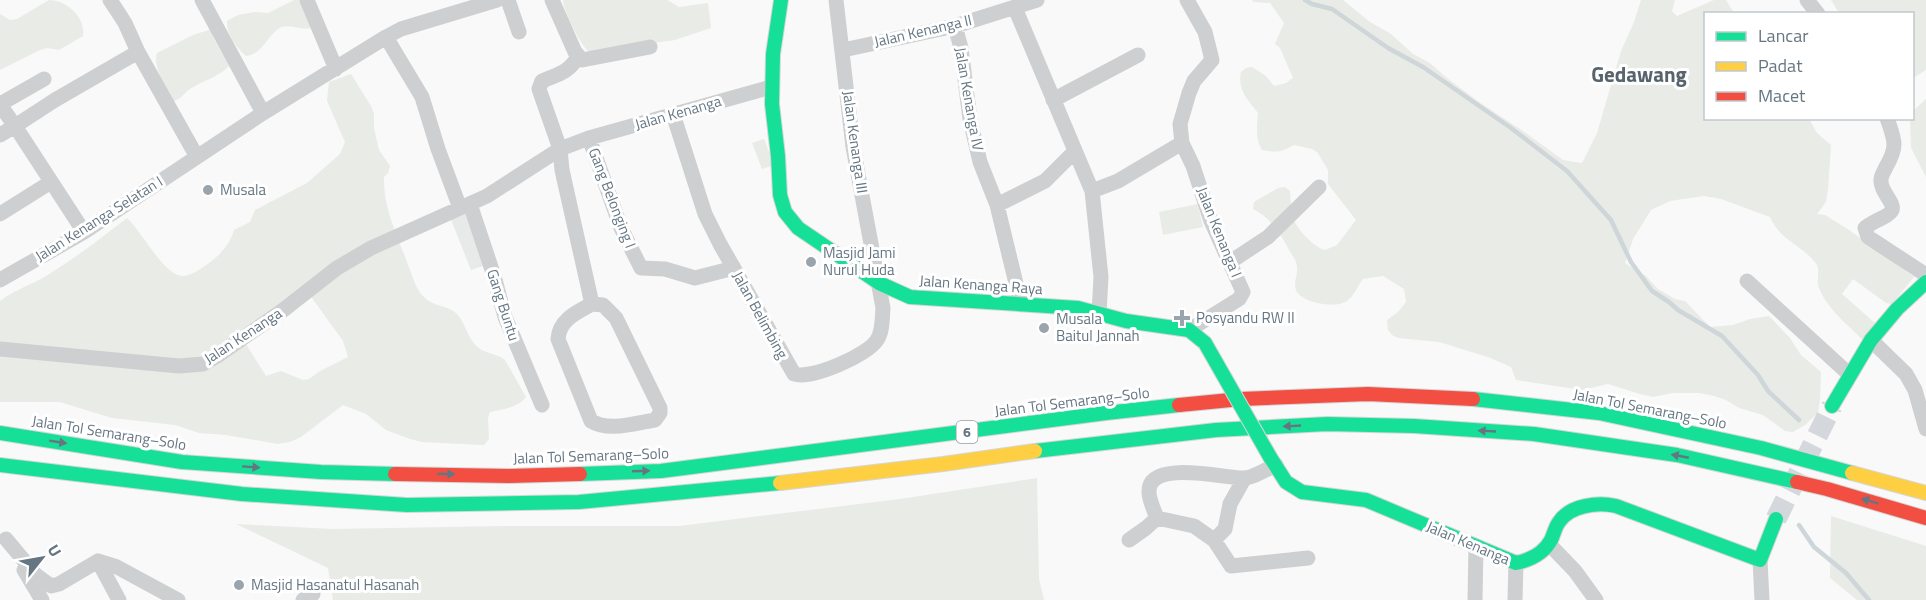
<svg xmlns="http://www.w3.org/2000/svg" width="1926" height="600" font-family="'Titillium Web',sans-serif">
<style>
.built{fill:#e8e9e9}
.green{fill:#e8ebe6;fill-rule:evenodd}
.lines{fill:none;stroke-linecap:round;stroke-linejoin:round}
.stream{stroke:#ced6d9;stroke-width:4.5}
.secondary-tunnel{stroke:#d4d8dc;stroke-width:21;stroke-dasharray:21 10;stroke-linecap:butt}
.fast-casing{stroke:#d5d6d7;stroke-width:16}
.slow-casing{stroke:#d5d6d7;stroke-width:16}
.jam-casing{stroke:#d5d6d7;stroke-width:16}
.street{stroke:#cecfd0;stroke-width:15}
.fast{stroke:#16e098;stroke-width:14}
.slow{stroke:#ffcf43;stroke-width:14}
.jam{stroke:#f24e42;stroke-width:14}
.fast-bridge-casing{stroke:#d5d6d7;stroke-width:16;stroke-linecap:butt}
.fast-bridge{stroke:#16e098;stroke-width:14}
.oneway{fill:#657683}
.poi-dot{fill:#99a4ac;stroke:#fff;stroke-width:2}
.labels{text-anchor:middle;stroke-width:6;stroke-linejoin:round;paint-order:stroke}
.shield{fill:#fff;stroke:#939fa8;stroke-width:1.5}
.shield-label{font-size:14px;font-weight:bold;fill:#657683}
.street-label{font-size:15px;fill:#657683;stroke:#fff}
.poi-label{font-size:15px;fill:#657683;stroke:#fff;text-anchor:start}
.district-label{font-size:21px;font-weight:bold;fill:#57646e;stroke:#fff}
</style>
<rect width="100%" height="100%" fill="#f9f9f9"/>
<path class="built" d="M468,210L489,264L471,270L450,217Z"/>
<path class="green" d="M49,0C66,0 86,17 83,36L59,50L47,48L40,50L0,70V14L10,20L17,19Z
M294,0H299L311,22V28C300,31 287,22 278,29C267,37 261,55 246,56C237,48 226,34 227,21L238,15L255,12L268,13Z
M563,0H667L679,7L708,3L711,28L675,40L589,52C580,44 564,13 563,0Z
M1252,0H1343L1370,22L1391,34L1413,54L1430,63L1447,78L1479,102L1523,131L1563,160L1582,163L1597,133L1621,51L1634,22L1641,0H1675L1672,11L1677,16L1714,0H1726L1734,13L1706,14V118L1809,119L1817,133L1831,145L1828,190L1826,202L1817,214L1825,215L1849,230L1914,277L1892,304L1886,303L1853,279L1842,294L1875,323L1864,341C1848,325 1828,310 1819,288C1815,279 1822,271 1815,262C1800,244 1780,240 1770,217L1721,199L1704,196L1670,201L1651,210L1633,239L1625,263L1646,276L1658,289L1675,299L1685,301L1710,327L1733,325L1750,319L1769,316L1790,338L1801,355L1821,372L1820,400L1818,413L1805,425L1793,432L1785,431L1763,415L1739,408L1726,400L1714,396L1699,393H1673L1653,397L1640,394L1608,384L1582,390L1516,380L1511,367L1488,357L1439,342L1398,338L1392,335L1388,330L1387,320L1398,312L1406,302L1404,289L1383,276L1363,279C1357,286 1355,295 1347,301C1336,309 1301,303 1296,290C1293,282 1298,275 1297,267C1297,261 1292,255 1289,250C1280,233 1271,218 1253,209L1254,202L1278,188L1285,187L1290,191C1291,199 1290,208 1292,216C1296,228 1313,247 1325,250L1337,245L1356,220L1328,184V170L1317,152L1312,149L1294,145C1282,152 1276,153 1262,150C1255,138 1257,127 1258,113C1248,100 1237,90 1241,72L1246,68L1252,67L1266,76L1274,86L1286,83L1293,78L1280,48L1275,44L1284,23L1270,3L1253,2Z
M1831,0H1926V70L1913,78L1912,14L1839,13Z
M212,29L213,37L229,66C219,77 202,81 190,89C183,94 181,99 174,101C167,90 152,66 157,53L193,35Z
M351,74L371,106L374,114V128L379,150L390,166L388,173L384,177C383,210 399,239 410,270C414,280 416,290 425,298C434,307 448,305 457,314C466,324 468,341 480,349C488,354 498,354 505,360L526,397C517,408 504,409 490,412L488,418L489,439L484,445L422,442L410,439L386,430L366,414L343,405L301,437L290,442L278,444L226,435L199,433L175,425L112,418L60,402H0V301C14,290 31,285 46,276C74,259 101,238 127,218C141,230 165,278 184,276C191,275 199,270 205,266C218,257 230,245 234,230L250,222L255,210L307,183L340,154L345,142L327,101L329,82ZM304,287L343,341L348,357L320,371L309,379L303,380L281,371L266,376L239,333Z
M1926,99V177L1911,148L1910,119L1912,118L1913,111Z
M764,139L774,165L762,169L752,143Z
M1198,204L1203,227L1163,235L1159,212Z
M1037,478L1039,579L1044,600H333L328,568L236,524L333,529L504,526H679L900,499Z
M1831,516L1926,546V600H1857L1830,578Z"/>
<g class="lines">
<path class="stream" d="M1305,0L1312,4L1332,9L1388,48L1423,67L1511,128L1567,171L1611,220L1631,262L1652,291L1669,302L1678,310L1722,336L1758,375L1768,391L1799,420
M1799,525L1814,547L1846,573L1869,600"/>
<path class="secondary-tunnel" d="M1776,519L1832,406"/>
<defs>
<path id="fast" d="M781,0L773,54L772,104L778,156L780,195L785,212L798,228L879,283L910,297L1078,308L1126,321L1189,330L1205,343
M1473,399L1599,413L1761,448L1852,473
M1832,406L1871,340L1897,309L1926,282
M0,433L182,462L321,472L395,474
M1035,451L1216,430L1327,424L1414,426L1534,434L1677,455L1797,482
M1270,457L1286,482L1302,492L1366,500L1516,563C1530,560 1544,553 1551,540C1554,534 1555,527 1559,522C1570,505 1598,502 1616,506L1760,560L1776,519
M0,465L242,494L407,505L579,502L780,483
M580,474L661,471L1106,413L1179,405"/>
<path id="slow" d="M1852,473L1926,493
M780,483L943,464L1035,451"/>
<path id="jam" d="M1179,405L1241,399L1368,394L1473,399
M395,474L509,476L580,474
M1797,482L1827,489L1926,518"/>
</defs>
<use href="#fast" class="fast-casing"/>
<use href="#slow" class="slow-casing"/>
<use href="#jam" class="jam-casing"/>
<path class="street" d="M110,0L125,23L138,52L197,157
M202,0L263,113
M307,0L336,69
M508,0L519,32
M552,0L575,52L582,60L650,47
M1187,0L1205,32L1212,60L1194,81L1189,93L1180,124L1182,143L1193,166L1211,221L1243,292L1239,299L1189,330
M1807,0L1818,14
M1015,8L1092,191L1101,277L1099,313
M955,26L961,48L970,119L980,162L997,205
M386,37L422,97L438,149L460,208
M843,50L955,26L1037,0
M578,57C568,73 558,74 542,81L539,89L560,149L562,170L592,304C577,312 559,320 558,339L591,421C609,432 635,423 655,420L660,413V408L616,318L603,305L592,304
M1053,100L1138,55
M673,114L705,214L720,244L794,374C811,380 868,355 877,340C883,331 882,318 883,308L853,147L836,0
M1887,118C1895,141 1898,146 1886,167C1884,172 1881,175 1881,180C1880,191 1895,203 1892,210C1890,216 1871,222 1865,228L1868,237L1926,275
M0,135L15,126L1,106L2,103L44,79
M589,138L621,228L641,268L665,269L695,278L734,268
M1092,191L1118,181L1182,143
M470,204L494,276L505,317L542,405
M0,214L51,182
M84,232L15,126L55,100L138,52
M1230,262L1268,237L1319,187
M0,280L84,232L263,113L386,37L401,29L497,0
M1747,281L1850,375
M1021,304L997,205L1045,181L1075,151
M1871,340L1906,374L1915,390L1926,429
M0,349L179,366L203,364L217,356L282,311L337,268L371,248L487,196L560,149L589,138L771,87
M1157,518C1154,510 1149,500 1149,492C1148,459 1224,478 1242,478C1252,479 1266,469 1276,465
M6,539L36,575L51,586L59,584L98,561
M1129,540L1146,528L1157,518L1194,526L1214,540L1225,529L1230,504L1244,479
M1214,540L1231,566L1308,558
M1549,544L1575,571L1596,600
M1760,560L1762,600
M24,570L42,600
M119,600L98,561L117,567L178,600
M303,600L313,594
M1475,600L1476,546
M1515,600L1516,563"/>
<use href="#fast" class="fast"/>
<use href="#slow" class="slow"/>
<use href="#jam" class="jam"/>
<defs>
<path id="fast-bridge" d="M1205,343L1270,457"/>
</defs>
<use href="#fast-bridge" class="fast-bridge-casing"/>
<use href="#fast-bridge" class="fast-bridge"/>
</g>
<defs><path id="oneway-solid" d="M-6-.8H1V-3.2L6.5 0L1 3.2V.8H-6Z" transform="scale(1.5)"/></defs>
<g class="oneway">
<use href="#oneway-solid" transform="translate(1292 426) rotate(177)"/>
<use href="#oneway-solid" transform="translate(1487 431) rotate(-177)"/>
<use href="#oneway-solid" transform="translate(58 442) rotate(9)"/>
<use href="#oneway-solid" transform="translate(1680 456) rotate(-169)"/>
<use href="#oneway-solid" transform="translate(251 467) rotate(4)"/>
<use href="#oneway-solid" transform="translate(641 471) rotate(-2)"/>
<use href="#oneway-solid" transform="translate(446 474) rotate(1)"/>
<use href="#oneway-solid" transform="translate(1870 501) rotate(-163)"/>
</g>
<g class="poi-dot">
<circle cx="208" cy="190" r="6"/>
<circle cx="811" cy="262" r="6"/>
<path d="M1179 309h6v6h6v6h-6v6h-6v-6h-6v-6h6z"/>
<circle cx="1044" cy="328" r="6"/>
<circle cx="239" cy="585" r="6"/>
</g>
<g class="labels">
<rect class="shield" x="956.5" y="421" width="21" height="22" rx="4.5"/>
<g class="shield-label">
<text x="967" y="437">6</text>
</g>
<g class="street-label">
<text transform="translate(923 31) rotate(-13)" y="5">Jalan Kenanga II</text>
<text transform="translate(969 99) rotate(80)" y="5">Jalan Kenanga IV</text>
<text transform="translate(678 113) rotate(-16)" y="5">Jalan Kenanga</text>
<text transform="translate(855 142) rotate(82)" y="5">Jalan Kenanga III</text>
<text transform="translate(612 198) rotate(69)" y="5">Gang Belonging I</text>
<text transform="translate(99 219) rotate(-32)" y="5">Jalan Kenanga Selatan I</text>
<text transform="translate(1219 232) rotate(68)" y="5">Jalan Kenanga I</text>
<text transform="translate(981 285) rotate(4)" y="5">Jalan Kenanga Raya</text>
<text transform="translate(503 305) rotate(72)" y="5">Gang Buntu</text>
<text transform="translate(760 315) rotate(61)" y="5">Jalan Belimbing</text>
<text transform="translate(243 336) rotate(-33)" y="5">Jalan Kenanga</text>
<text transform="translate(1072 402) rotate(-7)" y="5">Jalan Tol Semarang–Solo</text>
<text transform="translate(1650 409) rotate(11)" y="5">Jalan Tol Semarang–Solo</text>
<text transform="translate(109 433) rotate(9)" y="5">Jalan Tol Semarang–Solo</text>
<text transform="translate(591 456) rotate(-2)" y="5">Jalan Tol Semarang–Solo</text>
<text transform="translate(1468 543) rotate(23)" y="5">Jalan Kenanga</text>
</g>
<g class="poi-label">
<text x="220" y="195">Musala</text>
<text x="823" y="258">Masjid Jami<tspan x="823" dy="17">Nurul Huda</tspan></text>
<text x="1196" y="323">Posyandu RW II</text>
<text x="1056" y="324">Musala<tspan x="1056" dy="17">Baitul Jannah</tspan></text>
<text x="251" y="590">Masjid Hasanatul Hasanah</text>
</g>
<g class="district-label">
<text x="1639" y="82">Gedawang</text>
</g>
</g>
<rect x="1704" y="12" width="210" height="108" fill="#ffffff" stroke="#c1c8cd" stroke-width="1.5"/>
<rect x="1716" y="32" width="30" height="9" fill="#16e098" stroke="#c1c8cd" stroke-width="1.5"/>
<text x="1758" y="42" font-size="18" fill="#657683">Lancar</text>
<rect x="1716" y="62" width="30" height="9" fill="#ffcf43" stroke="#c1c8cd" stroke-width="1.5"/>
<text x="1758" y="72" font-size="18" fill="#657683">Padat</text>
<rect x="1716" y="92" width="30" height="9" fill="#f24e42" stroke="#c1c8cd" stroke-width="1.5"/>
<text x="1758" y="102" font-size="18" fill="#657683">Macet</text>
<g transform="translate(42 558) rotate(59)" stroke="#ffffff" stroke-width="4.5" paint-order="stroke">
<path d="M0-4.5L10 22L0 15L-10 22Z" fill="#657683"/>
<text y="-9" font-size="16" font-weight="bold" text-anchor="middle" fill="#657683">U</text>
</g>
</svg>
